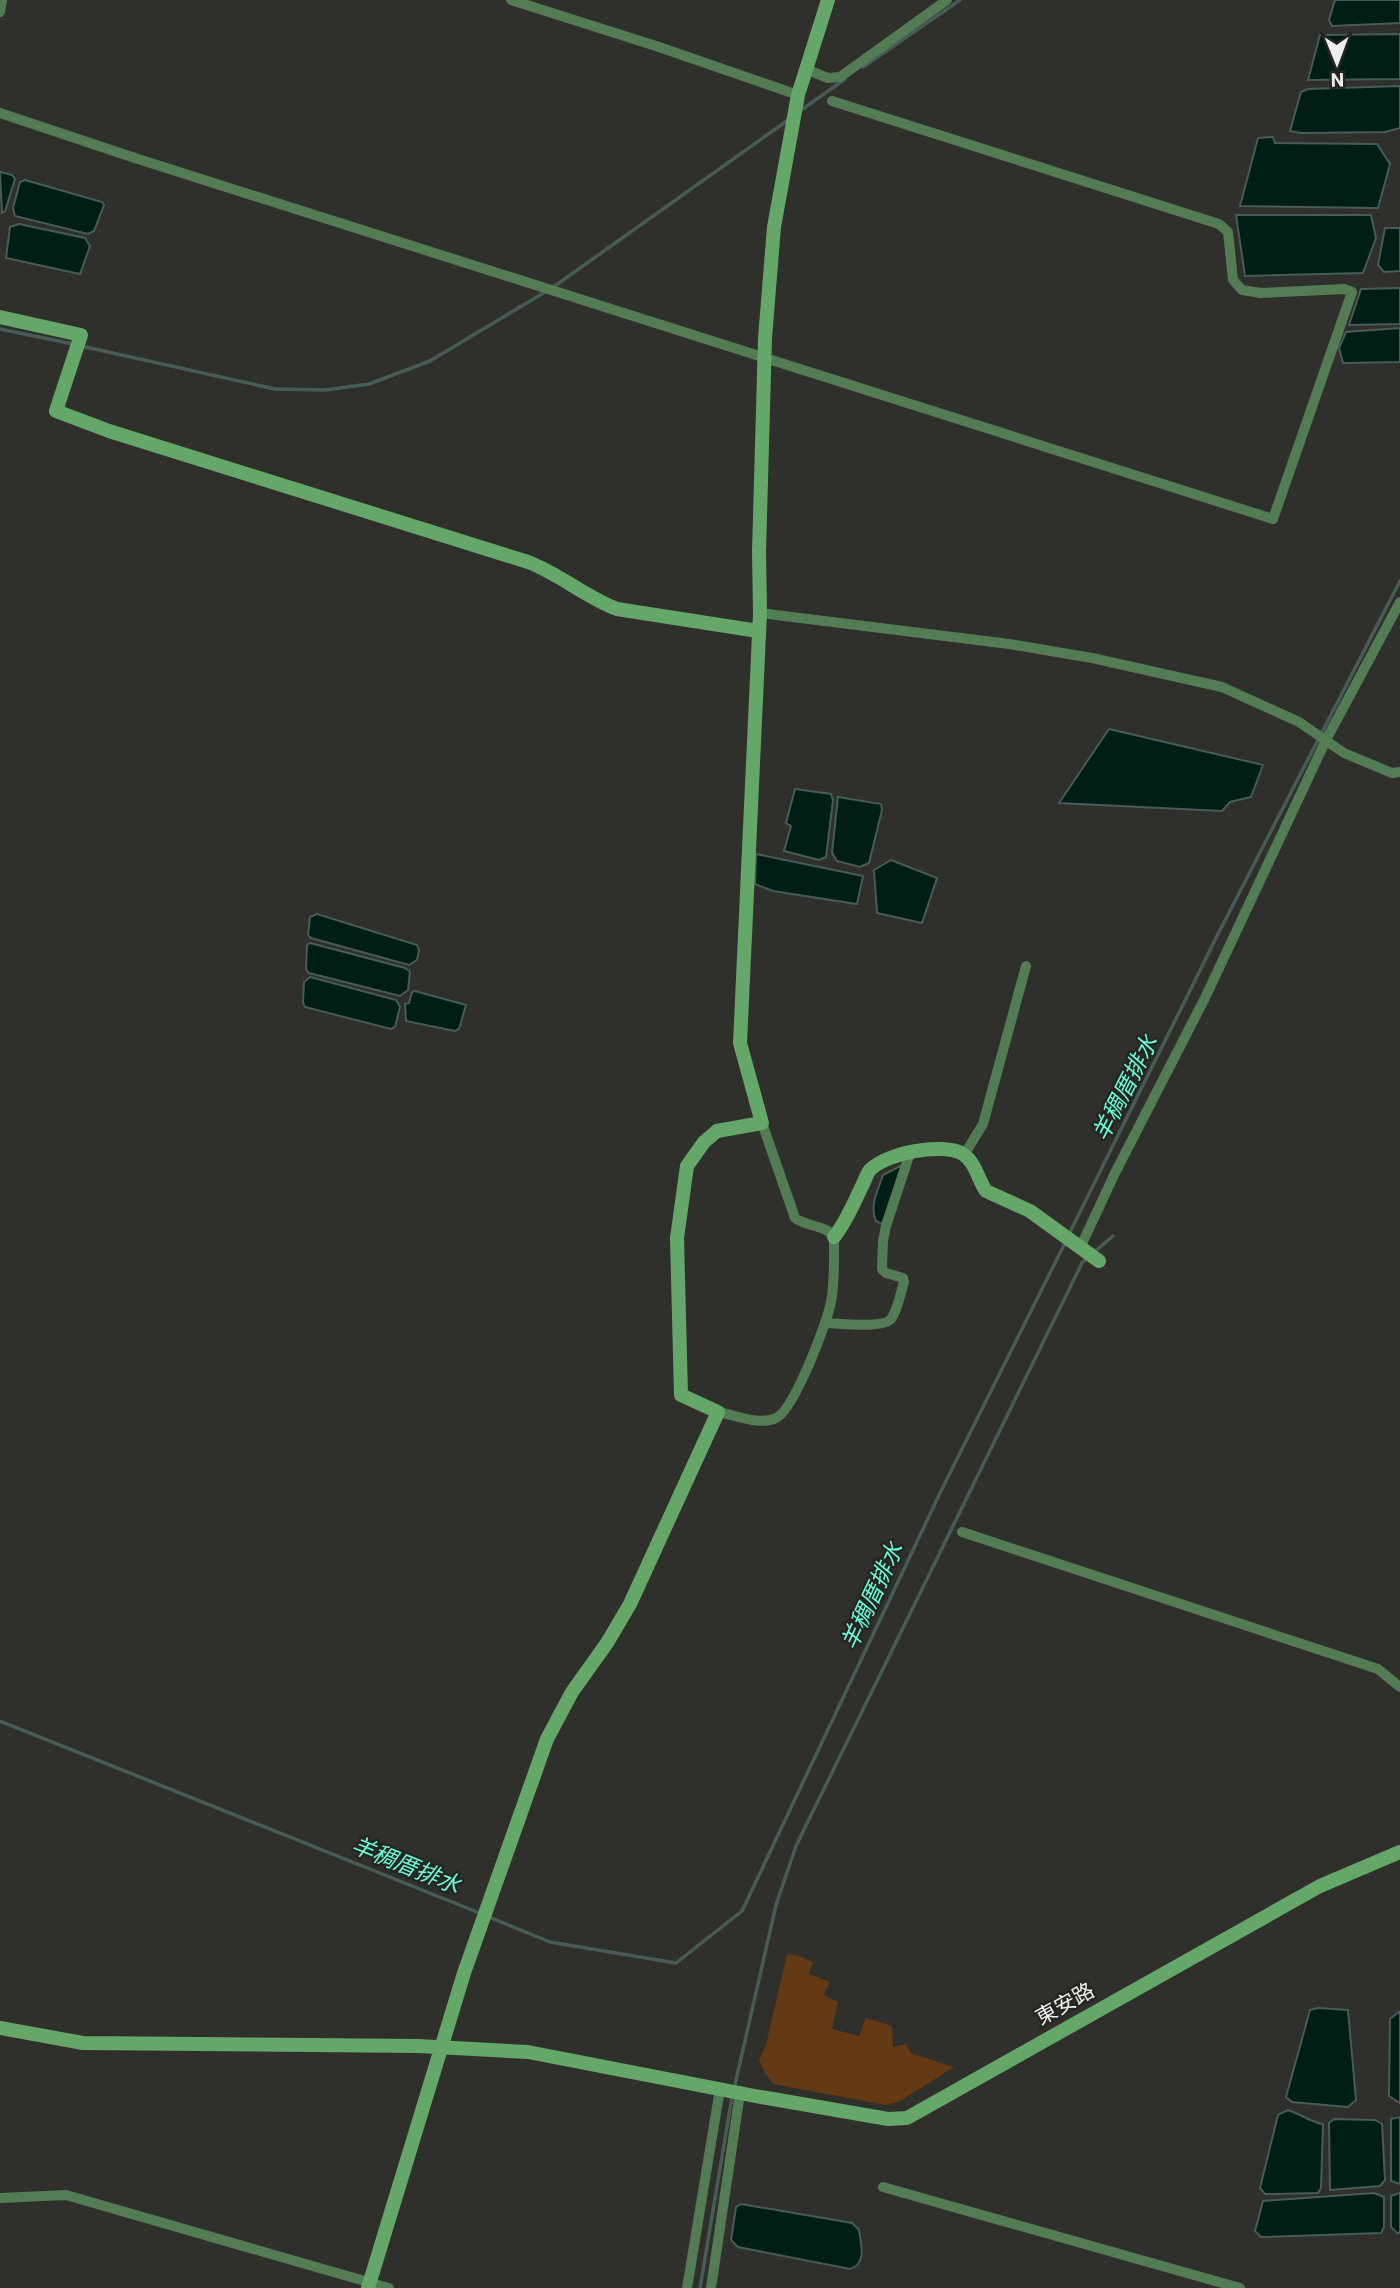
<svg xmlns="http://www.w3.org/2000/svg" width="1400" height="2288" font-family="Roboto,'Noto Sans TC',sans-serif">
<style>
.green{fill:#633a13}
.water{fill:#001d16;stroke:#475c56;stroke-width:2}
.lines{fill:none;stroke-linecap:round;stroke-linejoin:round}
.stream{stroke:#475c56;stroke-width:3.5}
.street{stroke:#537c55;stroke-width:10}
.secondary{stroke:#64a769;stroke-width:14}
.labels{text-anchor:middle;stroke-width:5;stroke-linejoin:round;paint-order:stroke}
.street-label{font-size:21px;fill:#eeeeec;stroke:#252622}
.water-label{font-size:23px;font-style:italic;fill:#69fdd9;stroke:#252622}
</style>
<rect width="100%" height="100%" fill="#2f302b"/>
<path class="green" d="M787,1954L796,1955L813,1962L809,1974L830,1982L824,1995L838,2002L832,2029L859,2036L866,2018L892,2026L893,2047L906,2044L911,2053L954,2067L900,2101L886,2105L773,2084L764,2071L759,2060L766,2045Z"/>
<path class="water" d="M1335,0H1400V23L1332,26L1329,20Z
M1400,34V79L1308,80L1320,35Z
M1400,86V128L1385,132L1301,133L1290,131L1301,92L1308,89Z
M1273,137L1275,143L1377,144L1390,164L1378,208L1240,206L1258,138Z
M0,172L12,175L15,179L5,211L2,213Z
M25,180L102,202L104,205L94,231L88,234L15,216L13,208L20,182Z
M1236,215H1371L1376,238L1363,273L1245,276Z
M19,224L85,238L90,246L80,274L6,258L10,227Z
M1385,228H1400V271L1384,272L1378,265Z
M1400,288V324L1349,325L1361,289Z
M1400,328V362L1343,363L1339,348L1346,332Z
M1109,729L1263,765L1251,797L1230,802L1222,811L1059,803Z
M795,789L831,794L833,800L826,857L819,860L784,851L791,826L786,823Z
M838,797L881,804L882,810L869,863L860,867L837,861L832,853Z
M756,854L863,876L857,904L773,891L755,884Z
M891,860L937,878L922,923L877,913L874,870Z
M317,914L417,945L419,950L417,960L409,965L311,938L308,935L310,917Z
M310,943L405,968L410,972L408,990L400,996L309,973L306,969L307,945Z
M310,977L396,1000L400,1007L395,1027L391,1029L305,1007L303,1003L304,982Z
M415,991L466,1005L459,1029L455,1031L406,1021L405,1004L409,1003L412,992Z
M902,1165L882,1224L876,1221C869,1206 878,1190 883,1175Z
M1318,2008L1348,2010L1356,2100L1348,2107L1292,2102L1286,2097L1310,2010Z
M1400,2011V2103L1389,2096L1390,2019Z
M1288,2110C1300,2114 1313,2123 1323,2124L1321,2188L1318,2193L1265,2194L1260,2188L1278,2115Z
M1400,2117V2184L1391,2181V2119Z
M1334,2119L1375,2120L1382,2124L1385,2180L1380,2186L1330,2190L1329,2123Z
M1374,2193L1384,2197V2227L1381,2233L1261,2237L1255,2231L1263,2201Z
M1400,2193V2233H1397L1391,2227V2196Z
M741,2204L852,2223L859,2230C861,2245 867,2264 850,2269L738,2247L731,2240L736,2207Z"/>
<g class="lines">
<path class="stream" d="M863,67L960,0
M800,111L845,79
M552,288L788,120
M0,329L73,344
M81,346L275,389L325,390L369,384L430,361L545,292
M1069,1234L1219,932L1400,581
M1094,1252L1113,1236
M0,1721L482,1914
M489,1917L550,1942L676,1963L742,1911L941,1491L1066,1241
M734,2089L776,1905L796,1846L1082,1263L1088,1257
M700,2288L732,2097"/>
<path class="street" d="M511,0L656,46L798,95
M0,12L2,0
M805,69L828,78L840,77L947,0
M0,113L135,158L1273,519L1352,292L1344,289L1261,293L1242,290L1233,280L1228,232L1219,224L832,101
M760,613L1009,644L1092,658L1222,687L1299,722L1344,753L1392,773L1400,772
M964,1155L983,1124L1026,966
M1080,1248L1115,1173L1205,998L1326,740L1400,602
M826,1323C839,1323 883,1329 891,1319C898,1310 900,1294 904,1282L903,1278L886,1273L882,1269L883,1241L886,1226L910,1153
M718,1412C735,1415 760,1426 776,1418C794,1410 827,1323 831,1302C835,1281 834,1258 834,1237C826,1225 807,1227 795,1218L762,1123
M962,1532L1378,1669L1400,1687
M883,2187L1240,2288
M0,2198L66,2195L389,2288
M687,2288L720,2089
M711,2288L740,2093"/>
<path class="secondary" d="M0,317L81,335L56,411L109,431L528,562C560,574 585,597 617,609L758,631
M834,1237C847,1221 854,1202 863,1184C865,1180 867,1173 870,1170C886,1153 943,1142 963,1154C976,1163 978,1180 986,1191L1030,1211L1099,1261
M0,2028L83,2043L418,2046L528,2052L755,2096L888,2119L907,2118L1320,1886L1400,1852
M368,2288L464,1973L547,1739L572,1692L607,1643L630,1604L718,1412L681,1395L677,1238L687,1166L704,1142L717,1131L762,1123L740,1043L760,613L759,552L765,338L774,227L798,95L828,0"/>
</g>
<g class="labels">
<g class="street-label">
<text transform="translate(1065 2004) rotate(-29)" y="7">東安路</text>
</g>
<g class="water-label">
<text transform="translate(1125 1088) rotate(-63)" y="8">羊稠厝排水</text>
<text transform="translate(872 1596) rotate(-65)" y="8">羊稠厝排水</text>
<text transform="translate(406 1865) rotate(22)" y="8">羊稠厝排水</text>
</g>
</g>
<g transform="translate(1337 63) rotate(179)" stroke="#252622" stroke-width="5" paint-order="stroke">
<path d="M0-5L12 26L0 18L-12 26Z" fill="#eeeeec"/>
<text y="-10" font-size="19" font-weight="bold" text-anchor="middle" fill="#eeeeec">N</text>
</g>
</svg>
